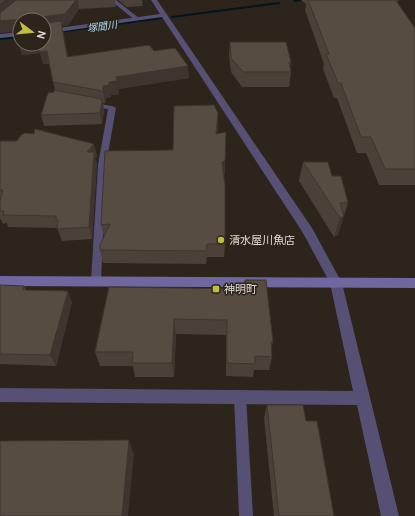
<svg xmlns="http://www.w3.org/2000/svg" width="415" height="516" font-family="Cabin,'Noto Sans JP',sans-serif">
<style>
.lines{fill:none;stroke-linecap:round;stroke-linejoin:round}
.stream{fill:#001622;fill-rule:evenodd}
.lane{fill:#555074;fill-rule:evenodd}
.street{fill:#555074;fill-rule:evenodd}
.secondary{fill:#6f679f;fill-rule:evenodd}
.wall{fill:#4b4139}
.shaded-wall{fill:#3d352e}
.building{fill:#574c42;stroke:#3d352e}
.poi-dot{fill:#c0be41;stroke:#2d241b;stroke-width:1.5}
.labels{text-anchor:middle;stroke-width:3;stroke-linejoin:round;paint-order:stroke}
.far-water-label{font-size:10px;font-style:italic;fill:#aeddf5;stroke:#2d241b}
.poi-label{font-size:11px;fill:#e0dad4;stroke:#2d241b;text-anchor:start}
</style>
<rect width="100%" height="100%" fill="#2d241b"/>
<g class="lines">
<path class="stream" d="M295,0H305L295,2L293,1Z
M279,2H280V4L172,18L170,17L172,16Z
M160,17L162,18L161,19L44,35V33Z
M20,36V38L0,40V38Z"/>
<path class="lane" d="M110,0H116L140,19L135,20Z
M87,102L112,106L116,108L106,165L101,281L100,284L96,285L92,284L91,281L98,165L108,109L87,106Z
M240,390L244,392L246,396L253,516H239L234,396L236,392Z"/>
<path class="street" d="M151,0H157L312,228L342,283L399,516H381L357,405L0,402V388L353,391L330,283L303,233L162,17L44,34V30L160,14Z
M20,32V36L0,38V34Z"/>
<path class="secondary" d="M0,276L415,278V288L0,286Z"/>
</g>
<path class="wall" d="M0,0H115L116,7L79,9L68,25L62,26L68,57L154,51L189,78L118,89L119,94L111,95V97L106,98L105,103H103L104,110L102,124L44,126L41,115L54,92L55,90L49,64H43L40,53L22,55L19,43L44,20Z
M118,0H142L143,6L127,7Z
M301,0H398V3L415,28V185H379L366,153H357L337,98H334L323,69L324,64L305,10L306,4Z
M230,42L291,62L290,68L291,72L289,87H242L231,72L229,56Z
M218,126L217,133L225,161V174L224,175L225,244L224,257H207L206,264L103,263L100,250L104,237L101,225L173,150Z
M0,141L94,144L97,156L95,158L97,164L92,239L62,241L57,228L8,227L7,223L3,224L0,218Z
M303,162L332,176L348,203L338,235L334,237L299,181Z
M245,280L273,342L271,350L272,357L269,370H254L253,377L226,376V335L176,334L174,377H135L133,366H100L95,352L244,289Z
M0,285L24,286L26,290L72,302L56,366L0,364Z
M267,405L306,421L334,516H274L264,418Z"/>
<path class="shaded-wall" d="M5,0H22L0,18V4Z
M76,0H78L79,9L68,25L62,26L70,69L44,28V20H40L41,17Z
M39,18L40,20H20V31L0,33V21Z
M19,43H20V44H39L47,51L50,63L43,64L40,53L22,55Z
M188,66L189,78L118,89L119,94L111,95V97L106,98L105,103L103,91V86L116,77Z
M102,99L104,110L102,124L100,113Z
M218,113V126L216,147V134Z
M94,144L97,156L95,158L97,164L92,239L89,227L87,152Z
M225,161V174L222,175V162Z
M344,216L338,235L334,237L340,218Z
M68,291L72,302L56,366L50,355Z
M174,319L176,334L174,377L172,363Z
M129,440L134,454L128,516H122Z"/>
<path class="building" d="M0,0H5L0,4Z
M16,0H76L65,14L41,17L40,20H37L39,18L0,21V13Z
M308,0H398V1H396L415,28V169H385L371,137H361L341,83H338L326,54H329Z
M61,21L67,57L149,45L154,51L175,48L188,66L116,77L117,81L109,82V85L103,86V91L53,82L47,51L39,52L38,44H44V23Z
M230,42H286L291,62H289L291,72H243L231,58Z
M54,90L102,99L100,113L41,115L48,93L54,92Z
M214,105L218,113L216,134L226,132L225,161L222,162L225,186V244H207L206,251L100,250V245L110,224L101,225L105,151L173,150L174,106Z
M35,129L94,144L87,152H94L89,227L57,229L58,220H56V216L3,215L4,211H0V201L3,190H0V141H17L21,135L25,133L34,134Z
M303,162H328L332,176H341L348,203H340L344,216L340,218Z
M245,280H266L273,342H271L272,357L255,356V364L227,363V320L174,319L172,363H132L133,352H95L109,287L245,289Z
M0,285L24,286L23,290L68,291L50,355L0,354Z
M267,405H303L306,421H317L334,516H279Z
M129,440L122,516H0V441Z"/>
<g class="poi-dot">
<circle cx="221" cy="240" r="4"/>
<rect x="212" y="285" width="8" height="8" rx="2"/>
</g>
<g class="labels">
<g class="far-water-label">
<text transform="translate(102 26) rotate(-8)" y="4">塚間川</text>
</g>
<g class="poi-label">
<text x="229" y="244">清水屋川魚店</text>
<text x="224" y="293">神明町</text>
</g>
</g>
<g transform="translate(32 32) rotate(106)"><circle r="19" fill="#2d241b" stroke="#756d65"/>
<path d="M0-3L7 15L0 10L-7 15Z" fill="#c0be41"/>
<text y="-6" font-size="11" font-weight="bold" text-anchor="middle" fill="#e0dad4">N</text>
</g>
</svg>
